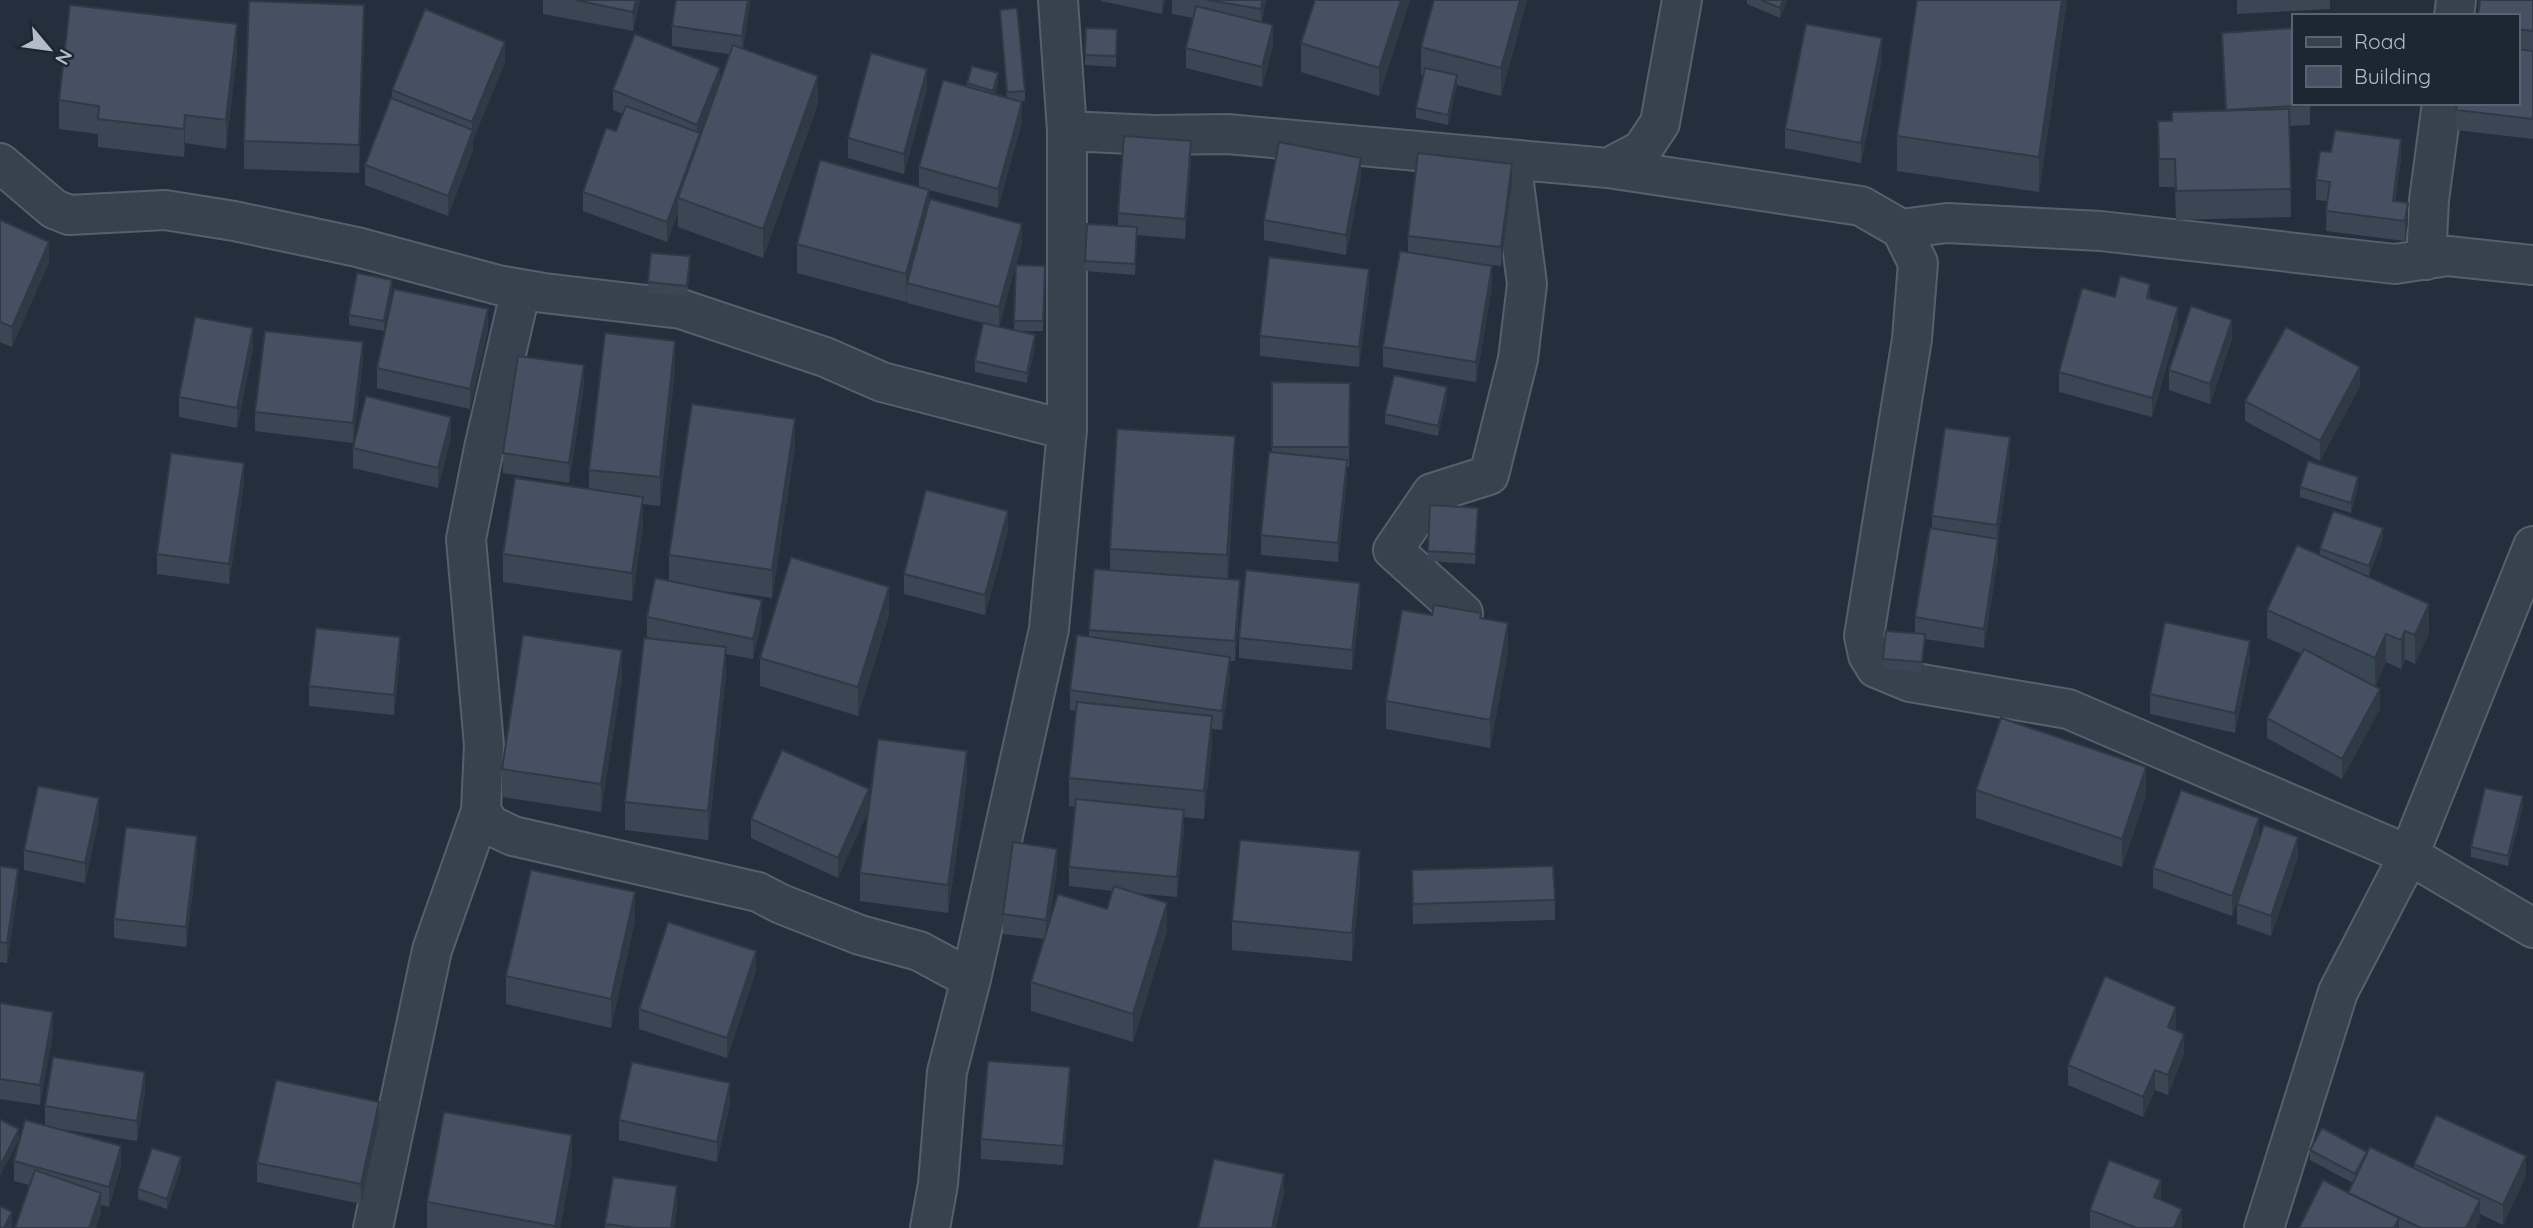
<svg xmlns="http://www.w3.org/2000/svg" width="2533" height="1228" font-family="Quicksand,sans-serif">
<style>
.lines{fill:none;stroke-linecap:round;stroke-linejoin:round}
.minor-casing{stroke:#565f6c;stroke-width:42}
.minor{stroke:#38414e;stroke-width:38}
.wall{fill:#3b4654}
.shaded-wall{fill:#303945}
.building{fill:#455162;stroke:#303945;stroke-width:2}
</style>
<rect width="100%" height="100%" fill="#242f3e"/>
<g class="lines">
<defs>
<path id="minor" d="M2454,16L2456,0
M1067,131L1153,135L1227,134L1608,168L1642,150L1660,123L1682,0
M0,163L54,209L69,215L165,210L234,221L357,247L498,285L544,293L681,309L825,357L882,382L1067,430
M1608,168L1861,206L1901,229L1918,263L1912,339L1864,636L1868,655L1876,668L1910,682L2068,709L2409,855L2533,928
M1901,229L1947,223L2101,231L2395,264L2448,256L2533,265
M2426,260L2429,200L2442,103
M521,289L484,448L466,539L484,745L481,811L490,825L513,836L758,892L781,904L860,935L919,951L971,979
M1463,613L1393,550L1432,493L1489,475L1518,359L1527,284L1511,160
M373,1228L432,950L481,811
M930,1228L938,1184L947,1072L971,979L1049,629L1067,430V131L1058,0
M2264,1228L2338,992L2409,855L2533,546"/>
</defs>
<use href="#minor" class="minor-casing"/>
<use href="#minor" class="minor"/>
</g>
<path class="wall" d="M543,0H640L633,31L543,14Z
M750,0L743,49L818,104L763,258L678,227V212L667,242L583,211V192L616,131L623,114L613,110V90L720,80L729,54L672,46V26Z
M1101,0H1165L1162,14L1101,1Z
M1172,0H1266L1262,22L1273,45L1262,87L1186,68V48L1194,18L1172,14Z
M1410,0L1379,96L1301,72V43Z
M1527,0L1501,96L1457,85L1448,125L1416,118V108L1423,76L1421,75V47Z
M1747,0H1787L1780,18L1747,4Z
M1917,0H2067L2039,192L1897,171V136Z
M2237,0H2330V9L2237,14Z
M2533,0V51L2517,49V16Z
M1000,10L1025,91V101H1019L1022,122L998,208L929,190V201L1022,243L1016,265L1045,266L1043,331H1018L1035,345L1027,383L975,372V361L1014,330L1015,267L999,327L907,303V300L906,302L797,273V244L919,187V167L967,87V83H998L995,95L1007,98Z
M1086,28L1117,29L1116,67L1085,65Z
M2222,33L2310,103V125L2289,126L2291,217L2176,220L2175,187H2159L2158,121H2172L2225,110Z
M364,34L359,173L244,169V141Z
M2533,51V139L2456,130V110Z
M237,53L226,149L185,143L184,157L98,147V134L59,129V100Z
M1882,58L1861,163L1785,148V129Z
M505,62L473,140V150L448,216L365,185V165L392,99V90Z
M927,89L904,174L848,158V138Z
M2331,152L2401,159L2395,201L2408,223L2405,241L2326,231L2327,201L2316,200V180Z
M1191,160L1185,239L1137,235L1135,275L1085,271V261L1118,226V213Z
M1361,178L1346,255L1264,240V220Z
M1512,184L1501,266L1481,264L1492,286L1476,382L1383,367V347L1408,252V236Z
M0,220L49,262L12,347L0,342Z
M690,266L687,296L648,293V282Z
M1369,289L1359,367L1260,356V336Z
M392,290L384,331L349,325V315Z
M2115,297L2150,299L2178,327L2152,417L2059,392V372Z
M488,329L470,409L377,388V368Z
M2232,339L2210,404L2169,390V370Z
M253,348L237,428L179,417V397Z
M363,362L353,443L255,431V412Z
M675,369L660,506L643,504V526L632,601L503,582V554L589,489V470Z
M1272,382L1350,383L1349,467H1347V480L1338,562L1261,555V535L1272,453Z
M584,385L569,483L503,473V453Z
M2360,386L2320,461L2245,421V401Z
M1447,397L1438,436L1385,424V414Z
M451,437L438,488L353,468V448Z
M795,447L772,598L702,588L762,620L753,659L726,654V675L708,840L625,830V802L659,639L647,637V617L669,581V555Z
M2010,457L1998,539V558L1984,648L1925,639L1922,672L1883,669V659L1915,633V617L1932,528V516Z
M1235,464L1228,579L1240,600L1235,661H1230V676L1222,730L1212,729V745L1204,819L1184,817V830L1177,897L1134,893L1167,931L1133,1042L1031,1011V982L1044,939L1003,934V914L1057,869L1049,922L1107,909L1113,891L1069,886V867L1075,807L1069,806V778L1076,711L1070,710V690L1089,637V630L1110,570V549Z
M244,483L229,584L157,574V554Z
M2300,487H2358L2351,513L2300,497Z
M1478,518L1475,564L1428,561V551Z
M1008,531L985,615L904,594V574Z
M2383,538L2369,576L2357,572L2429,633L2415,664L2405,659L2401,669L2386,662L2375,687L2380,709L2342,779L2267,738V718L2302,654L2267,638V610L2320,555V549Z
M1360,603L1352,670L1239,658V638Z
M889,615L858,716L760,686V658Z
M1432,615L1481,618L1508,652L1490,748L1386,729V701Z
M400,657L394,715L309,706V686Z
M2250,661L2235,733L2150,714V694Z
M622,678L601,812L502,797V769Z
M967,779L948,913L860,901V873L868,811L838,878L751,838V819L869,806Z
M1976,790L2146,796L2122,867L1976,818Z
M2523,807L2508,866L2471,857V847Z
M99,818L85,883L24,870V850Z
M2259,837L2232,916L2153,888V868Z
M197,855L186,947L114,938V919Z
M2298,857L2271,936L2237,924V904Z
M0,866L18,889L7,963L0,962Z
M1412,870L1555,900V920L1413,924Z
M1360,880L1352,961L1232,950V921Z
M635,921L611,1028L506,1004V976Z
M756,971L727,1058L639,1029V1009Z
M0,1003L53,1032L40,1105L0,1099Z
M2176,1027L2175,1030L2184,1054L2168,1095L2155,1090L2143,1117L2068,1085V1065Z
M1070,1087L1063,1165L981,1159V1139Z
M145,1092L137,1141L54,1128L121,1166L109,1207L101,1205V1213L29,1185L14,1181V1161L45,1125V1106Z
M730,1103L717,1162L619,1140V1120Z
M379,1122L361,1204L257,1182V1163Z
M2310,1150L2367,1152L2414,1168V1164L2526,1176L2503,1225L2480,1214V1220L2476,1228H2299L2348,1193L2353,1183L2310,1160Z
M572,1164L560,1228H427V1202Z
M181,1168L167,1209L138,1199V1189Z
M2161,1200L2182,1228H2090V1210Z
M677,1205L674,1228H605V1224Z"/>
<path class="shaded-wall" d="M636,0H640L633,31V12Z
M748,0H750V6L742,56V36Z
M1162,0H1165L1162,14Z
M1262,0H1266L1261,29V9Z
M1401,0H1410L1379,96V68Z
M1520,0H1527L1501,96V68Z
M1783,0H1787L1780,18V8Z
M2062,0H2067L2039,192V157Z
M364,5V34L359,173V145Z
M237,24V53L226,149V120Z
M1273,25V45L1262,87V67Z
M1882,38V58L1861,163V143Z
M505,42V62L473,140V150L448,216V196L472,133V122Z
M720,68V88L678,198V212L667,242V222L697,140V125Z
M927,69V89L904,174V154Z
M998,73V83L993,101V91Z
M1457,75V86L1448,125V115Z
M818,76V104L763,258V229Z
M1022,102V122L998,208V189Z
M185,115V143L184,157V129Z
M2401,139V159L2393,221V201Z
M1191,141V160L1185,239V219Z
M1361,158V178L1346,255V235Z
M1512,164V184L1501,266V247Z
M929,190V218L907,283L906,302V274Z
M2408,203V223L2405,241V221Z
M1022,224V243L999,327V307Z
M49,242V262L12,347V327Z
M1492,266V286L1476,382V362Z
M1369,269V289L1359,367V347Z
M392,280V290L384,331V321Z
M2150,284V304L2147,298Z
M2178,307V327L2152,417V398Z
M488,309V329L470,409V389Z
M2232,320V339L2210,404V384Z
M253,328V348L237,428V408Z
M1035,335V345L1027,383V373Z
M675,341V369L660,506V477Z
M363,342V362L353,443V423Z
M584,365V385L569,483V463Z
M2360,367V386L2320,461V441Z
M1447,387V397L1438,436V426Z
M451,417V437L438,488V468Z
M795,419V447L772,598V570Z
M1235,436V464L1227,583V555Z
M2010,437V457L1997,545V525Z
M1347,460V480L1338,562V543Z
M244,463V483L229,584V564Z
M2358,477V487L2351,513V503Z
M643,497V526L632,601V573Z
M1008,511V531L985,615V595Z
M2383,528V538L2369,576V566Z
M1998,539V558L1984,648V629Z
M1240,580V600L1235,661V641Z
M1360,583V603L1352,670V650Z
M889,587V615L858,716V687Z
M762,600V620L753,659V639Z
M2429,604V633L2415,664V635Z
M1508,623V652L1490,748V720Z
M2405,631V659L2401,669V640Z
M1925,634V644L1922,672V662Z
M2386,634V662L2375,687V658Z
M400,637V657L394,715V695Z
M2250,641V661L2235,733V713Z
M726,647V675L708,840V811Z
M622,650V678L601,812V784Z
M1230,657V676L1222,730V711Z
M2380,689V709L2342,779V759Z
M1212,716V745L1204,819V791Z
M967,751V779L948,913V885Z
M2146,767V796L2122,867V839Z
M869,789V809L838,878V858Z
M2523,796V807L2508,866V856Z
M99,798V818L85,883V863Z
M1184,810V830L1177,897V877Z
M2259,818V837L2232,916V896Z
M197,836V855L186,947V927Z
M2298,837V857L2271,936V916Z
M1057,849V869L1046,940V920Z
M1360,851V880L1352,961V933Z
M18,869V889L7,963V943Z
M635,892V921L611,1028V999Z
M1167,903V931L1133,1042V1014Z
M756,951V971L727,1058V1038Z
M2176,1007V1027L2168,1047V1027Z
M53,1012V1032L40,1105V1085Z
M2184,1034V1054L2168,1095V1075Z
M1070,1067V1087L1063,1165V1146Z
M2155,1070V1090L2143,1117V1097Z
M145,1072V1092L137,1141V1121Z
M730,1083V1103L717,1162V1142Z
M379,1102V1122L361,1204V1184Z
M19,1129V1140L0,1176V1166Z
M572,1135V1164L560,1228H555Z
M121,1146V1166L109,1207V1187Z
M2526,1156V1176L2503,1225V1205Z
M181,1157V1168L167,1209V1199Z
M1284,1174V1194L1276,1228H1272Z
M2161,1180V1200L2154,1197Z
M677,1186V1205L674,1228H671Z
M101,1193V1213L96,1228H89Z
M2480,1200V1220L2476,1228H2466Z
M2182,1209V1228H2174Z
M12,1212V1228H4Z
M2399,1218V1228H2394Z"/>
<path class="building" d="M575,0H636L633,12Z
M676,0H748L742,36L672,26Z
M1207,0H1262L1261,9Z
M1315,0H1401L1379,68L1301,43Z
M1434,0H1520L1501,68L1421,47Z
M1761,0H1783L1780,8Z
M1917,0H2062L2039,157L1897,136Z
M2480,0H2533V31L2517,29V16H2478Z
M249,1L364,5L359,145L244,141Z
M70,5L237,24L226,120L185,115L184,129L98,119L99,106L59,100Z
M1196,6L1273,25L1262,67L1186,48Z
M1017,8L1025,91L1007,92L1000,10Z
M425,9L505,42L472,122L392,90Z
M1806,24L1882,38L1861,143L1785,129Z
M1086,28L1117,29L1116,56L1085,55Z
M2293,28V103H2310V105L2226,110L2222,33Z
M635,34L720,68L697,125L613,90Z
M733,45L818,76L763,229L678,198Z
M2517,49L2533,51V119L2456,110L2457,103H2517Z
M871,53L927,69L904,154L848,138Z
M972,66L998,73L993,91L967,83Z
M1425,68L1457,75L1448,115L1416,108Z
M943,80L1022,102L998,189L919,167Z
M391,98L473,130L448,196L365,165Z
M626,106L700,133L667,222L583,192L606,128L616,131Z
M2289,109L2291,189L2176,191L2175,159H2159L2158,121H2172V112Z
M2335,130L2401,139L2393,201L2408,203L2405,221L2326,211L2330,182L2316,180L2320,151L2331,152Z
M1124,136L1191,141L1185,219L1118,213Z
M1279,142L1361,158L1346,235L1264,220Z
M1418,153L1512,164L1501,247L1408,236Z
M820,160L929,190L906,274L797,244Z
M930,199L1022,224L999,307L907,283Z
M0,220L49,242L12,327L0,322Z
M1087,224L1137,227L1135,264L1085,261Z
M1400,251L1492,266L1476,362L1383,347Z
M651,253L690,256L687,286L648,282Z
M1269,257L1369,269L1359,347L1260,336Z
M1016,265L1045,266L1043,321H1014Z
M357,273L392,280L384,321L349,315Z
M2120,276L2150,284L2147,298L2178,307L2152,398L2059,372L2082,288L2115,297Z
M394,289L488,309L470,389L377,368Z
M2191,306L2232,320L2210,384L2169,370Z
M195,317L253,328L237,408L179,397Z
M983,323L1035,335L1027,373L975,361Z
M2286,327L2360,367L2320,441L2245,401Z
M265,331L363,342L353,423L255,412Z
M605,333L675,341L660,477L589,470Z
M518,356L584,365L569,463L503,453Z
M1394,375L1447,387L1438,426L1385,414Z
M1272,382L1350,383L1349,447H1272Z
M366,396L451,417L438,468L353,448Z
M692,404L795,419L772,570L669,555Z
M1945,428L2010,437L1997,525L1932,516Z
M1117,429L1235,436L1227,555L1110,549Z
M1269,452L1347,460L1338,543L1261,535Z
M171,453L244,463L229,564L157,554Z
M2308,461L2358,477L2351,503L2300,487Z
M515,478L643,497L632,573L503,554Z
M926,490L1008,511L985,595L904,574Z
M1430,505L1478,508L1475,554L1428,551Z
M2333,511L2383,528L2369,566L2320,549Z
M1930,528L1998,539L1984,629L1915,617Z
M2297,545L2429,604L2415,635L2405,631L2401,640L2386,634L2375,658L2267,610Z
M791,557L889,587L858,687L760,658Z
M1094,569L1240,580L1235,641L1089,630Z
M1246,570L1360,583L1352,650L1239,638Z
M655,578L762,600L753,639L647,617Z
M1434,605L1481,613L1480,618L1508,623L1490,720L1386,701L1402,610L1432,615Z
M2165,622L2250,641L2235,713L2150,694Z
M316,628L400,637L394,695L309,686Z
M1886,631L1925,634L1922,662L1883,659Z
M523,635L622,650L601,784L502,769Z
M1077,635L1230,657L1222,711L1070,690Z
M644,638L726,647L708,811L625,802Z
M2304,649L2380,689L2342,759L2267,718Z
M1077,702L1212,716L1204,791L1069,778Z
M2001,718L2146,767L2122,839L1976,790Z
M878,739L967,751L948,885L860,873Z
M782,750L869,789L838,858L751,819Z
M38,786L99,798L85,863L24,850Z
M2485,788L2523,796L2508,856L2471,847Z
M2181,790L2259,818L2232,896L2153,868Z
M1076,799L1184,810L1177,877L1069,867Z
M2264,825L2298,837L2271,916L2237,904Z
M126,827L197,836L186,927L114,919Z
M1240,840L1360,851L1352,933L1232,921Z
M1013,842L1057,849L1046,920L1003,914Z
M0,866L18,869L7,943L0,942Z
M1553,866L1555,900L1413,904L1412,870Z
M531,870L635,892L611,999L506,976Z
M1114,886L1167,903L1133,1014L1031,982L1058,894L1107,909Z
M668,922L756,951L727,1038L639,1009Z
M2105,976L2176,1007L2168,1027L2184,1034L2168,1075L2155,1070L2143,1097L2068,1065Z
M0,1003L53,1012L40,1085L0,1079Z
M53,1057L145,1072L137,1121L45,1106Z
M988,1061L1070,1067L1063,1146L981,1139Z
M632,1062L730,1083L717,1142L619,1120Z
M276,1080L379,1102L361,1184L257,1163Z
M444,1112L572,1135L555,1226L427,1202Z
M2436,1115L2526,1156L2503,1205L2414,1164Z
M1,1120L19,1129L0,1166V1122Z
M25,1120L121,1146L109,1187L14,1161Z
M2322,1128L2367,1152L2355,1174L2310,1150Z
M2370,1147L2480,1200L2466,1228H2421L2348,1193Z
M152,1148L181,1157L167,1199L138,1189Z
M1214,1159L1284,1174L1272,1228H1198Z
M2109,1160L2161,1180L2154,1197L2182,1209L2174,1228H2137L2090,1210Z
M35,1170L101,1193L89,1228H15Z
M613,1177L677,1186L671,1228H636L605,1224Z
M2323,1180L2399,1218L2394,1228H2299Z
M0,1206L12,1212L4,1228H0Z"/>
<rect x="2292" y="14" width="228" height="91" fill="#1d2633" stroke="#59626f" stroke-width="2"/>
<rect x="2306" y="37" width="35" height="10" fill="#38414e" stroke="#59626f" stroke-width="2"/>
<text x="2354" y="49" font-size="21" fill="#b4bcc9">Road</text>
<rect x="2306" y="66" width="35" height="21" fill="#455162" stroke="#59626f" stroke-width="2"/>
<text x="2354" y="84" font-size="21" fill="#b4bcc9">Building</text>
<g transform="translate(49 49) rotate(119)" stroke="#1d2633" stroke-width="5" paint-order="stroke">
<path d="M0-5L12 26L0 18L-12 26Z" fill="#b4bcc9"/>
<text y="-10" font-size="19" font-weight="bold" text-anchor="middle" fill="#b4bcc9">N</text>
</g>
</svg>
